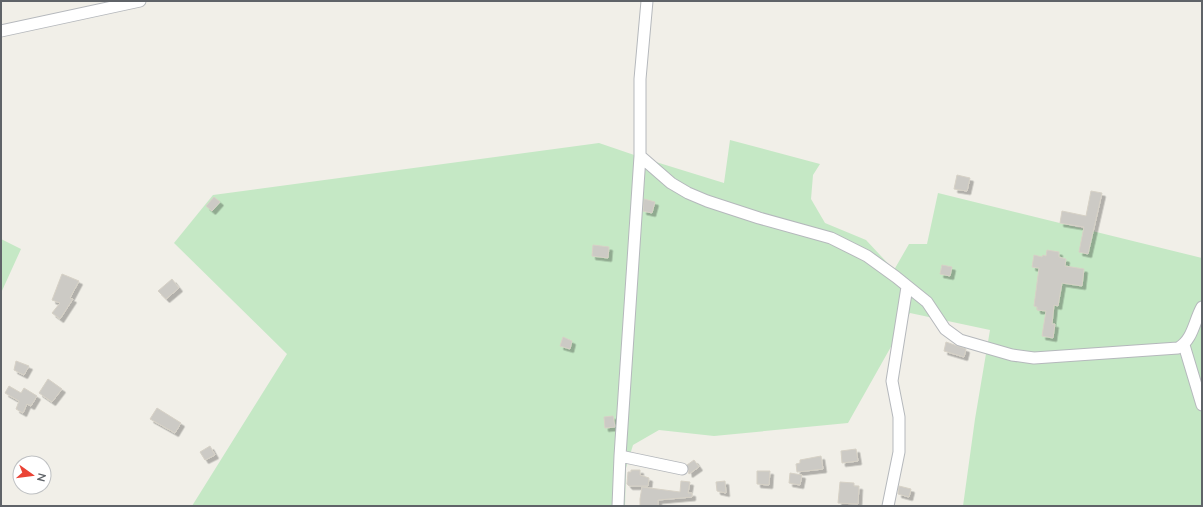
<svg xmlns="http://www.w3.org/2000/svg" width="1203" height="507" font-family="'Nunito Sans',sans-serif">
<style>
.green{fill:#c5e8c5}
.building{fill:#cccac5;stroke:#d6d1c6;filter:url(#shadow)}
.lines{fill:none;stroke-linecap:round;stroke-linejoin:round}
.minor-casing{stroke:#b5b8bc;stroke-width:13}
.minor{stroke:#fff;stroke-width:11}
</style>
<defs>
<filter id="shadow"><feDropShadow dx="3.5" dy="3.5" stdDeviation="0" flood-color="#0004"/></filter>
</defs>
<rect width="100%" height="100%" fill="#f1efe8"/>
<path class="green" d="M730,140L820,164L813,175L811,199L825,223L866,240L894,270L909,244H927L938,193L1202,258V506H963L975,419L990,330L910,313L848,423L714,436L659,430L633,445L626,468L625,506H192L287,354L174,243L213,195L599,143L643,158L724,183Z
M1,239L21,249L1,293Z"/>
<path class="building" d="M957,175L970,178L967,191L954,189Z
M1091,191L1102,193L1088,254L1079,252L1084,227L1060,223L1062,211L1086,216Z
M214,197L220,202L212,211L206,206Z
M644,199L655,202L652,213L643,211Z
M593,245L609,247L608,258L592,256Z
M1047,250L1059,252V257L1066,259L1065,266L1084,269L1082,286L1062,283L1058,306L1054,305L1052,324H1055L1053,338L1042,336L1046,311L1037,310V307L1034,306L1039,268L1032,267L1034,255L1042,257L1043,255L1046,256Z
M942,265L952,267L950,276L940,274Z
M62,274L79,281L70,298L73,299L60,319L52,313L60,303L52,300Z
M172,279L179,288L166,299L158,291Z
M563,337L572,341L570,349L560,346Z
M946,342L966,349L964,357L944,351Z
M16,361L29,366L24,375L14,370Z
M48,379L62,389L52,402L39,393Z
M9,386L21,393L24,388L37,396L31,406L27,404L23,413L16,409L19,401L5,393Z
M157,408L181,423L175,433L150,419Z
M613,416L615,427L605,428L604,417Z
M210,446L215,455L205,460L200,452Z
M856,449L858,461L842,463L841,451Z
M821,456L823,469L797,472L796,464L800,463V460Z
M694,460L699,467L689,474L687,465Z
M631,470H640V475L649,478L648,486H629L627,484L628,472H631Z
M757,471H770L769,485L757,484Z
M790,473L802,475L800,485L789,483Z
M681,481L690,482L688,493H692V497L658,500V506H640V499L642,487L680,492Z
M725,481L726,493L717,491L716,482Z
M840,482L854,483V486H859L858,504L838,503Z
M899,486L911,489L909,497L898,494Z"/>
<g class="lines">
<defs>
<path id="minor" d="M1,31L140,1
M640,156L671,183L688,193L707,201L759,218L831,238L867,256L896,277L927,302L945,329L960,340L1012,355L1034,358L1178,348C1193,340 1194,321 1202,307
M1184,345L1202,405
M620,456L682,469
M618,506L620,456L640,156V79L647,1
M888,506L899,452V417L892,381L907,287"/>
</defs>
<use href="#minor" class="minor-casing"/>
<use href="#minor" class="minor"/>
</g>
<rect width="1203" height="507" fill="none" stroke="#5f6368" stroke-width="4"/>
<g transform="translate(32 475) rotate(104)"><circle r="19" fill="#ffffff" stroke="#bfc1c3"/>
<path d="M0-3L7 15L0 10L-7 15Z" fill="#ea4335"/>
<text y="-6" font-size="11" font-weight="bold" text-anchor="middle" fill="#5f6368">N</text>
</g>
</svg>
